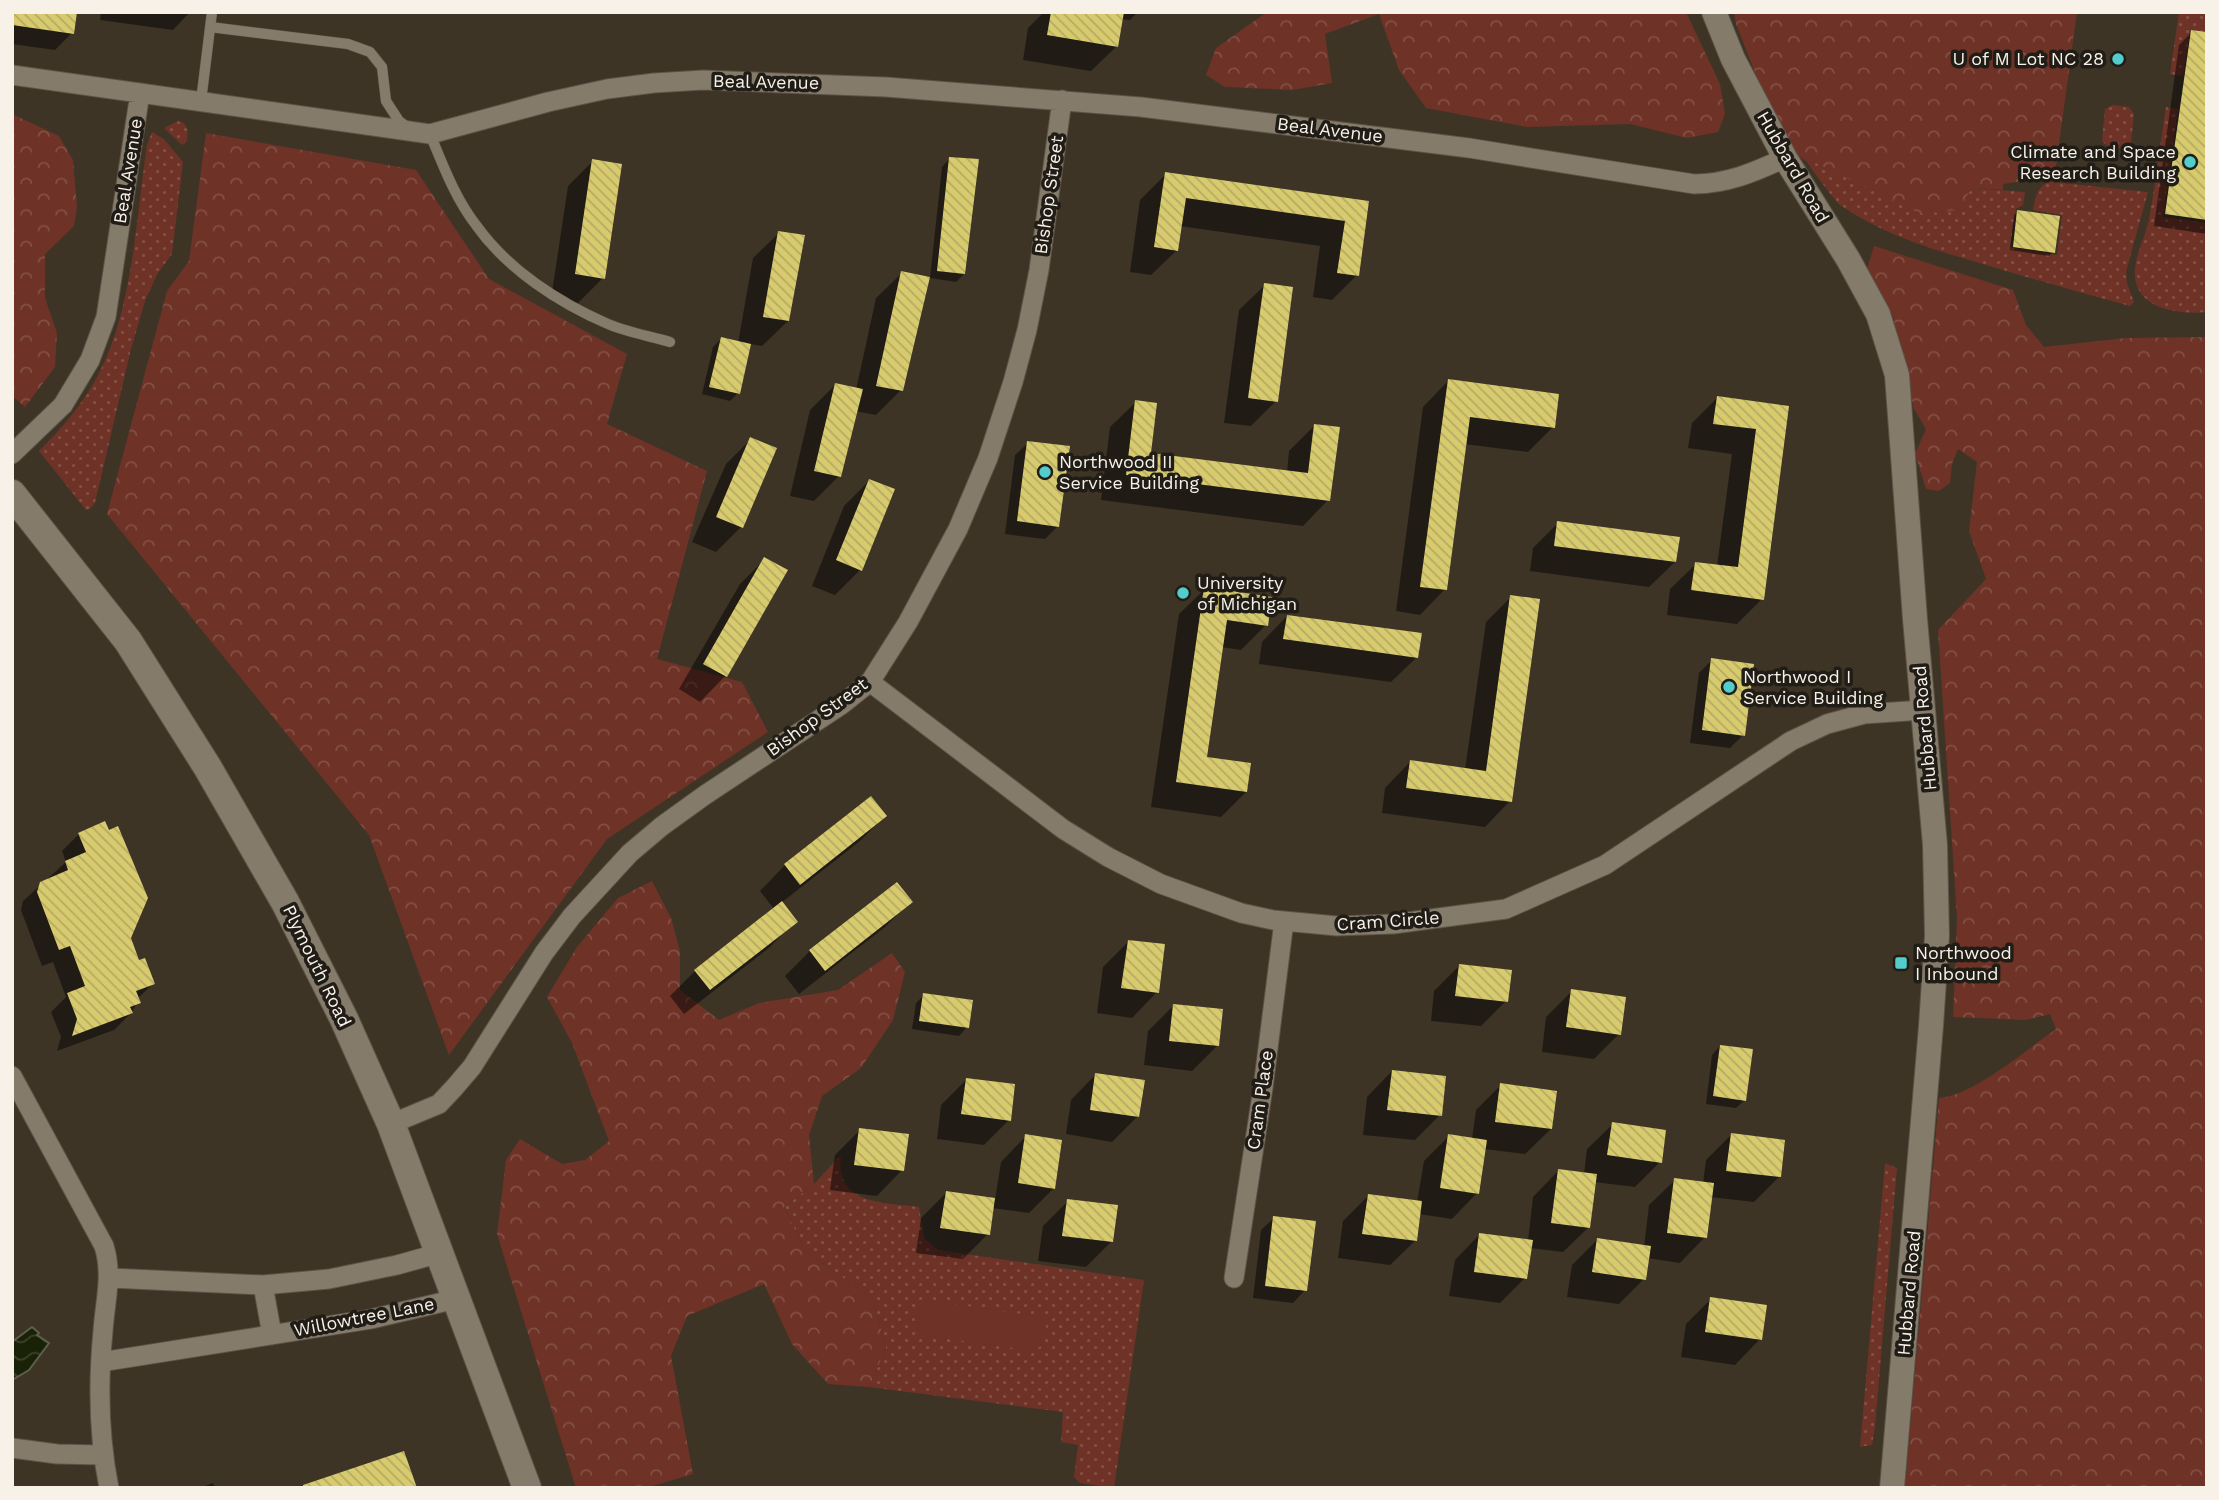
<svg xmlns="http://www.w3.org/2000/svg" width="2219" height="1500" font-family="'Work Sans',sans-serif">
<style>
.grass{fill:url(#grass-dots)}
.forest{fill:url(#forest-crowns)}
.garden{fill:#6e3227}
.water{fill:url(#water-waves);stroke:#5c604a;stroke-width:2}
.shadow{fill:#0007}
.building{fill:url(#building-back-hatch)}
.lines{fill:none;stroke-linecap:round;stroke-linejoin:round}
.service-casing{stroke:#5b5347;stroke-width:11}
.minor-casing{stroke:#5b5347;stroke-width:21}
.tertiary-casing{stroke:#5b5347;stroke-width:26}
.secondary-casing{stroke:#5b5347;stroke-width:30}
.service{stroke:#857b6b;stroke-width:10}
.minor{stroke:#857b6b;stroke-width:19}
.tertiary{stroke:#857b6b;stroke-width:24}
.secondary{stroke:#857b6b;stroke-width:28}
.poi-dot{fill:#53cdcb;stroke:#201c16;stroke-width:2.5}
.labels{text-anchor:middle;stroke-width:7;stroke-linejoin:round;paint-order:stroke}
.poi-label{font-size:18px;fill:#f7f1e8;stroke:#201c16;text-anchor:start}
.street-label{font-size:18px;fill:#f7f1e8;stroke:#201c16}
</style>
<defs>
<pattern id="grass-dots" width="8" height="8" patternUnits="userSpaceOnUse" patternTransform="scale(1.75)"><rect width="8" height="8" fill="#6e3227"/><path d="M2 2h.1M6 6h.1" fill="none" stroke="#835046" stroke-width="1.8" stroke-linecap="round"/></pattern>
<pattern id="forest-crowns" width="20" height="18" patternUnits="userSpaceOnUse" patternTransform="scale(1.75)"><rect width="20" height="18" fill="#6e3227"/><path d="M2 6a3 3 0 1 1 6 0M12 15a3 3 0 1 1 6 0" fill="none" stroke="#835046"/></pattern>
<pattern id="water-waves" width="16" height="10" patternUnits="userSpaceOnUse" patternTransform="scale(1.75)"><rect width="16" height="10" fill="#192207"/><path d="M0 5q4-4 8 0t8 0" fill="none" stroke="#3b432b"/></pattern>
<pattern id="building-back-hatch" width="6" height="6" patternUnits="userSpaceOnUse" patternTransform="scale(1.75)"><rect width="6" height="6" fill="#d8cb6e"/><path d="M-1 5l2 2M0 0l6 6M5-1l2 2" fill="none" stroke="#b4aa64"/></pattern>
</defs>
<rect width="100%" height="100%" fill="#3d3426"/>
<path class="grass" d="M2179,12H2207V32L2190,30L2183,76L2170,74Z
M2113,105L2129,107L2134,114L2131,143L2124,149L2108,147L2102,141L2105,109Z
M2166,107L2178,109L2163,217L2207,223V312C2178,315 2132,309 2135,270C2136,252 2146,236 2149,219C2156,182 2160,144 2166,107Z
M178,121C189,123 188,132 187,141L182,145L164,128Z
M152,132L164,139L183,162L172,254L158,273L146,298L131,349L95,503L90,509L86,510L39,451C62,428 83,404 98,375C133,309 136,219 147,145Z
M1811,161L1972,188L2025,192L2023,205L2016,209L2010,247L2057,255L2062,215L2033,210C2036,195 2037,186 2053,179V182L2148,192L2126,272L2127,283L2134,302L2130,306C2085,294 2040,281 1996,268C1942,252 1885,237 1839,204C1835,201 1810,167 1807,162Z
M841,1155C834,1205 884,1202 919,1207L924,1238L938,1250L1144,1280L1114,1488L1080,1483L1074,1477L1078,1445L1061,1442L1063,1412L869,1387L886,1348L873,1299L805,1251L784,1207L814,1184Z
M1885,1163L1897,1168L1875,1427L1872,1445L1860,1447Z"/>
<path class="forest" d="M1267,12H1686L1720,84L1725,114L1718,132L1687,138L1630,124L1527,127L1426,108L1399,70L1379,14L1325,34L1332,83L1292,90L1225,87L1206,75L1216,48Z
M1734,12H2077L2056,166L2029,180L2003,184V190L1972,188L1958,210L1921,214L1812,161L1807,162L1792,151L1774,121L1736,24Z
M12,114L59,136L73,160L77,207L74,226L45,254V298L57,333L55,367L25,407L12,396Z
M206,133L416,170L489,279L627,354L607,424L707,471L657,659L742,682L768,732L607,839L449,1055L369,835L107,514L167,291L189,261Z
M1874,246L2013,290L2026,325L2044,347L2126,338L2207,337V1488H1905L1939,1098C1974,1095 2026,1050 2056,1029L2050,1014L2026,1020L1953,1017L1957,918L1938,630L1986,579L1969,531L1977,462L1958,449L1952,464L1950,483L1939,491L1926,489L1915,454L1926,429L1914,409L1893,316L1867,270Z
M652,881L671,918L680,951V990L719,1020L759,1003L838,990L892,953L905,972L893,1020L861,1068L822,1096L809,1135L814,1184L784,1207L805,1251L873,1299L886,1348L869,1387L828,1384L792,1344L764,1284L687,1316L671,1356L693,1474L646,1488H576L497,1234L506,1160L520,1139L562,1164L585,1160L609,1141L572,1043L547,997L577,947L618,898Z"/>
<path class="garden" d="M926,1300L1042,1317C1050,1331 1046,1341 1035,1351L921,1335C912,1321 912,1311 926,1300Z"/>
<path class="water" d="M32,1327L39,1333L37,1335L49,1343L29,1370L12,1380V1342Z"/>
<path class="shadow" d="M12,12L72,33L55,50L12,44Z
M101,12H190L173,30L100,20Z
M1044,12H1138L1130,20L1121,19L1117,46L1091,71L1023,60L1028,28Z
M2192,32L2207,34V234L2154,226L2179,45Z
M950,158L964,274L956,282L930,278L942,167Z
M593,161L603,278L578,303L551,299L568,186Z
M1166,174L1368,203L1357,275L1332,300L1313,297L1320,246L1180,226L1177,250L1151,275L1130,272L1140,200Z
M2018,212L2053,252L2049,256L2010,250L2014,215Z
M779,233L788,321L762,346L750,344L738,393L730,401L702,394L713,347L721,339L738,343L753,258Z
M902,273L901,390L876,415L855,411L839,476L814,501L790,496L810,410L835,385L856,390L876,298Z
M1265,285L1276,401L1251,426L1224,423L1239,310Z
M1448,381L1553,427L1528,452L1464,444L1445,589L1420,615L1396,611L1423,407Z
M1717,398L1787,407L1762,599L1737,624L1667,615L1670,589L1696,564L1717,566L1732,454L1688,448L1692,423Z
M1136,402L1149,455L1287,472L1289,451L1314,426L1328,500L1303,526L1101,500L1110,427Z
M751,439L741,527L716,552L692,542L726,464Z
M1028,443L1058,526L1045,539L1005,534L1015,455Z
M869,481L860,570L835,595L812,586L844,506Z
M1558,523L1675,562L1649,587L1530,571L1533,548Z
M765,559L786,571L725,676L700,702L679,689L740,584Z
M1205,589L1266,625L1241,650L1221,647L1205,759L1246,792L1221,817L1151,807L1179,614Z
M1511,597L1510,801L1485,827L1382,813L1385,788L1410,762L1465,770L1486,622Z
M1287,616L1417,657L1391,682L1259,664L1262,642Z
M1712,660L1743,735L1730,748L1690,743L1699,673Z
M871,798L885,816L860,841L781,903L795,921L770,947L684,1014L670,996L695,971L774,909L760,891L785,865Z
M79,834L129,938L138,962L153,984L137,999L138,1002L131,1013L114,1030L57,1051L61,1037L51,1012L66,997L53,962L42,966L21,910L23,901L66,862L62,851Z
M910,902L885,927L799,994L785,976L810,951Z
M1129,941L1157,992L1132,1018L1097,1013L1103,967Z
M1459,966L1506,1001L1481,1026L1431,1021L1434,991Z
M1572,991L1619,1034L1594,1059L1542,1052L1546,1017Z
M924,995L967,1027L959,1036L912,1029L916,1003Z
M1174,1005L1217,1046L1192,1071L1144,1065L1148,1031Z
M1720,1046L1745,1100L1736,1108L1706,1104L1712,1055Z
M1392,1071L1440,1115L1415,1140L1363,1135L1367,1097Z
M1096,1074L1138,1116L1112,1142L1066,1134L1071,1100Z
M967,1079L1009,1120L984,1145L937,1139L941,1105Z
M1501,1085L1551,1129L1525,1154L1484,1149L1477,1193L1452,1219L1419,1214L1416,1240L1390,1265L1338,1258L1343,1221L1368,1196L1417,1202L1424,1161L1449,1136L1472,1139L1476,1110Z
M1613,1124L1660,1162L1635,1187L1594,1182L1589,1227L1563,1252L1530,1248L1525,1278L1500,1303L1449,1296L1455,1260L1480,1234L1528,1241L1533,1197L1558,1171L1584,1174L1587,1149Z
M860,1130L902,1170L877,1196L830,1190L835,1155Z
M1731,1135L1779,1177L1754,1202L1710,1197L1705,1237L1680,1263L1647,1258L1644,1279L1619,1304L1567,1297L1572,1265L1597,1240L1644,1247L1649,1205L1675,1180L1703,1184L1706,1160Z
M1026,1136L1054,1188L1029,1213L992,1208L988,1234L963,1259L916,1253L921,1218L946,1193L995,1200L1001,1162Z
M1068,1201L1111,1242L1086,1267L1038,1261L1043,1226Z
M1274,1218L1305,1290L1293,1303L1253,1298L1261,1230Z
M1711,1299L1760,1339L1735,1365L1681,1357L1686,1324Z
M213,1483L215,1488H200Z"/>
<path class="building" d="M12,12H77L74,34L12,25Z
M1051,12H1124L1118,47L1047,35Z
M2191,30L2207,32V220L2165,214Z
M949,157L979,159L965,274L937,271Z
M592,159L622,164L605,279L575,274Z
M1165,172L1369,201L1359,276L1337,273L1345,221L1186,198L1178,251L1154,247Z
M2017,210L2060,216L2055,253L2013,247Z
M778,231L805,235L789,321L763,317Z
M901,271L930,277L903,391L876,386Z
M1264,283L1293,287L1278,402L1248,398Z
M721,337L751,344L740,394L709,387Z
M1448,379L1559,394L1555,428L1470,417L1447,590L1420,587Z
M835,383L863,389L841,477L814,471Z
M1717,396L1789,406L1764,600L1691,590L1695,562L1738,567L1756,429L1713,424Z
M1135,400L1157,403L1151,453L1308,473L1314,424L1340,427L1330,501L1126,475Z
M750,437L777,448L743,528L716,517Z
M1027,441L1070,446L1059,527L1017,521Z
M869,479L895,489L862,571L836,560Z
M1557,521L1680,537L1676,562L1554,546Z
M764,557L788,570L727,677L703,664Z
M1204,587L1272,597L1268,626L1227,620L1207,757L1251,763L1247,792L1176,782Z
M1510,595L1540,599L1512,802L1406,788L1410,760L1486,771Z
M1287,615L1422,633L1418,658L1283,639Z
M1711,658L1754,664L1745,736L1702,730Z
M871,796L887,816L800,885L784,864Z
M105,821L109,830L118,826L148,898L131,938L139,960L145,958L155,984L136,991L141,1003L130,1007L133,1013L72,1036L77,1019L67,993L85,986L70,946L59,950L37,892L40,882L68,870L65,861L86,852L78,833Z
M897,882L913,902L825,971L809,950Z
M782,901L798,922L710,990L694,970Z
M1128,940L1165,944L1159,993L1121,988Z
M1459,964L1512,970L1508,1002L1455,996Z
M1571,989L1626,997L1621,1035L1566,1027Z
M923,993L973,1000L969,1028L919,1021Z
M1173,1004L1223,1009L1219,1046L1169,1041Z
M1720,1045L1753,1049L1746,1101L1713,1096Z
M1392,1070L1446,1076L1442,1116L1387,1110Z
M1095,1073L1145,1080L1139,1117L1090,1110Z
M966,1078L1015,1084L1011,1121L961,1114Z
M1500,1083L1557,1091L1552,1129L1495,1122Z
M1612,1122L1666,1130L1662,1163L1607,1155Z
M859,1128L909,1134L904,1171L854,1165Z
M1731,1133L1785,1140L1781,1177L1726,1171Z
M1025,1134L1062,1140L1055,1189L1018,1183Z
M1448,1134L1487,1140L1479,1194L1440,1188Z
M1558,1169L1597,1174L1590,1228L1551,1223Z
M1674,1178L1714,1183L1707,1238L1667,1233Z
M946,1191L995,1198L990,1235L940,1228Z
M1368,1194L1422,1201L1417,1241L1362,1234Z
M1067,1199L1118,1205L1113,1242L1062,1236Z
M1273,1216L1316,1221L1307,1291L1265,1286Z
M1479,1233L1533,1240L1527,1279L1474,1272Z
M1597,1238L1651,1246L1646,1280L1592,1272Z
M1710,1297L1767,1305L1762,1340L1705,1332Z
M404,1451L417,1488H303V1485Z"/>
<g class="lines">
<defs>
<path id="service" d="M210,27L348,44L370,52L382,67L386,101L399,121L406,126
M201,101L212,12
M430,134C443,165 455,198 476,225C507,269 559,303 608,324C627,332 649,336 670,342"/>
<path id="minor" d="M12,75L430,134L548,102L607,89L654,83L703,80L886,87L1141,107L1469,148L1694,184C1727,184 1755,172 1785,158
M12,454L63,405L90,360L106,317L140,93
M870,682L1063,829L1108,857L1161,884L1241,913L1273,920L1337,926L1393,924L1506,909L1605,865L1791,741L1827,724L1864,714L1923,710
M12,1076L104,1246C113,1275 105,1301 103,1331C98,1382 99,1438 109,1488
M391,1124L439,1104L454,1088L472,1067L544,953L572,916L630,853L662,826L705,795L841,705L870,682L908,622L958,529L988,458L1013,382L1027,330L1039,270L1062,100
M110,1278L263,1285L329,1279L397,1265L440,1253
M1234,1278L1263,1088L1284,921
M263,1285L272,1335
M101,1362L371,1319L456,1299
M12,1448L57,1454L102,1455"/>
<path id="tertiary" d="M1714,12L1733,59L1785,158L1848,259L1878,314L1897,375L1915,619L1935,845L1937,936L1931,1026L1892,1488"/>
<path id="secondary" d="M12,494L128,641L208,768L285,902L344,1019L391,1124L527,1488"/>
</defs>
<use href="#service" class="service-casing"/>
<use href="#minor" class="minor-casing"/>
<use href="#tertiary" class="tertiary-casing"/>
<use href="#secondary" class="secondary-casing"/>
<use href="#service" class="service"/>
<use href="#minor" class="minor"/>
<use href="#tertiary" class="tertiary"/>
<use href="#secondary" class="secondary"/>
</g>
<g class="poi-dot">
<circle cx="2118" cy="59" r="7"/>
<circle cx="2190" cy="162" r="7"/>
<circle cx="1045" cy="472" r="7"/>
<circle cx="1183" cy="593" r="7"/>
<circle cx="1729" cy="687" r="7"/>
<rect x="1894" y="956" width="14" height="14" rx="3.5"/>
</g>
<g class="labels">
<g class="poi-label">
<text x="2104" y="65" text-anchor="end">U of M Lot NC 28</text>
<text x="2176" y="158" text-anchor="end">Climate and Space<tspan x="2176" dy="21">Research Building</tspan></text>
<text x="1059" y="468">Northwood II<tspan x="1059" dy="21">Service Building</tspan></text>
<text x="1197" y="589">University<tspan x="1197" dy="21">of Michigan</tspan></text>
<text x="1743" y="683">Northwood I<tspan x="1743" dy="21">Service Building</tspan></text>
<text x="1915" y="959">Northwood<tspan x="1915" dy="21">I Inbound</tspan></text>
</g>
<g class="street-label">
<text transform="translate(766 82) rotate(1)" y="6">Beal Avenue</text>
<text transform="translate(1330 130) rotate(7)" y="6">Beal Avenue</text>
<text transform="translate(1793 167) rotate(60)" y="6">Hubbard Road</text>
<text transform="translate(128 171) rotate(-81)" y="6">Beal Avenue</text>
<text transform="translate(1049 195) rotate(-82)" y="6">Bishop Street</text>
<text transform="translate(817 717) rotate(-36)" y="6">Bishop Street</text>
<text transform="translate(1925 728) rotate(-95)" y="6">Hubbard Road</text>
<text transform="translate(1388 921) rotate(-4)" y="6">Cram Circle</text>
<text transform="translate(317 966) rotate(64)" y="6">Plymouth Road</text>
<text transform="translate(1260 1100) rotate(-82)" y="6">Cram Place</text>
<text transform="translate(1909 1293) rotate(-85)" y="6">Hubbard Road</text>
<text transform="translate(364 1317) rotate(-11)" y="6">Willowtree Lane</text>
</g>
</g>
<rect width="2219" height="1500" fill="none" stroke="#f7f1e8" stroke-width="28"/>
</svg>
